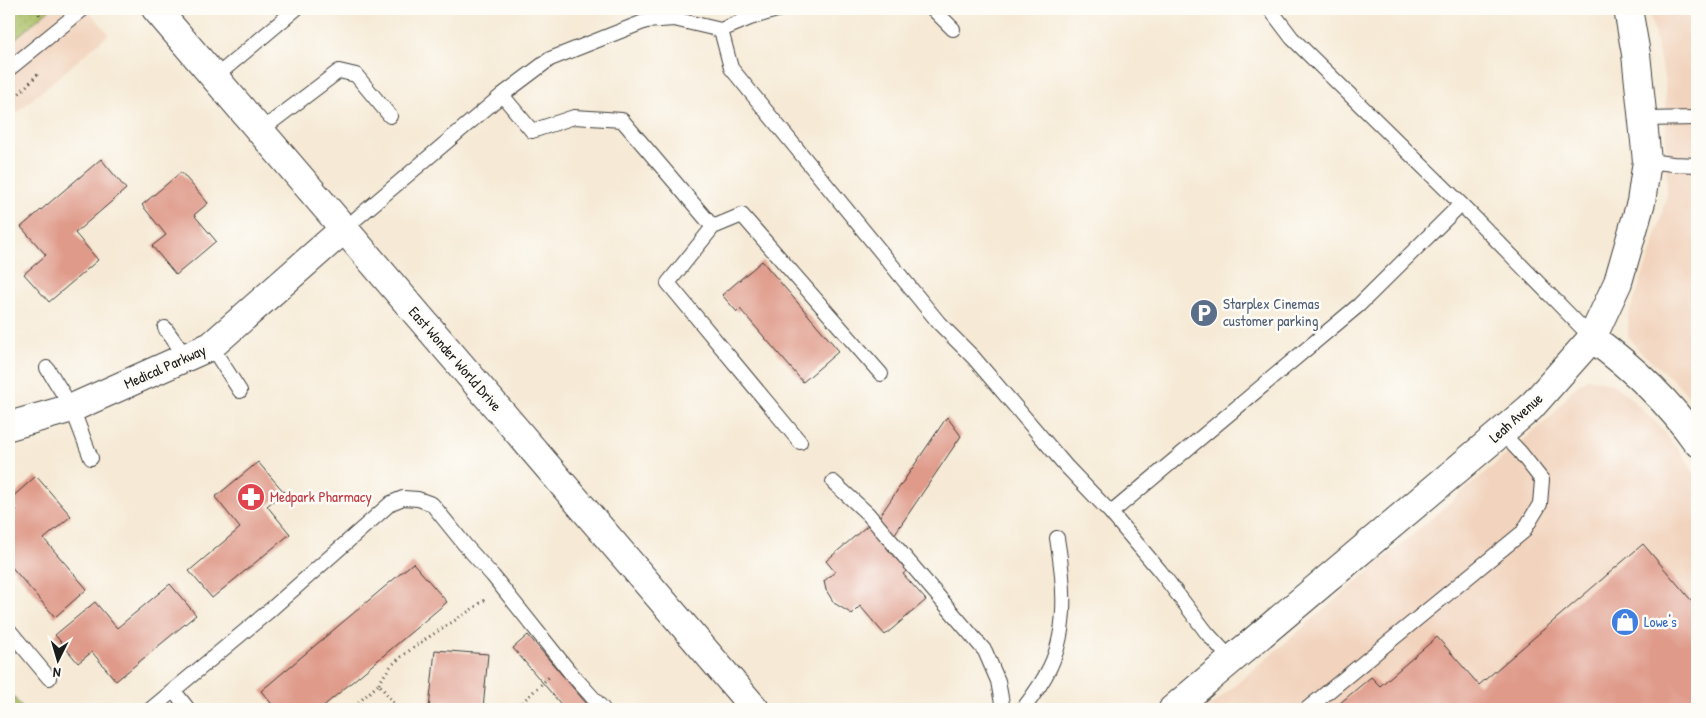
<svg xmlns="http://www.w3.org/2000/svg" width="1706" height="718" font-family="'Patrick Hand',sans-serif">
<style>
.built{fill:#f2d4be}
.grass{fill:url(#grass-dots);stroke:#626d3f}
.building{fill:#df9a89}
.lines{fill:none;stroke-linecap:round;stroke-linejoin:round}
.service-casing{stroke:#3d3b38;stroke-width:16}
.minor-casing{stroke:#3d3b38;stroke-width:30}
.secondary-casing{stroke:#3d3b38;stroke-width:30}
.path{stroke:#3d3b38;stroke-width:3;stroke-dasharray:1 4;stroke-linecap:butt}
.service{stroke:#fff;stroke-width:14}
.minor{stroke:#fff;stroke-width:28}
.secondary{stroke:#fff;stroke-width:28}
.labels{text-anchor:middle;stroke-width:5;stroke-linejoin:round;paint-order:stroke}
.service-label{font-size:15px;fill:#4e5e75;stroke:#fdfcf7;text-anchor:start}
.street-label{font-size:15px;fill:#1c1c1c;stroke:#fdfcf7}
.health-label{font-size:15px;fill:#be3a42;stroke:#fdfcf7;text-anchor:start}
.shop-label{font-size:15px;fill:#366cbe;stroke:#fdfcf7;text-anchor:start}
</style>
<defs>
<pattern id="grass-dots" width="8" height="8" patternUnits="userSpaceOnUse" patternTransform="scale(1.25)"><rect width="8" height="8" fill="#a9be62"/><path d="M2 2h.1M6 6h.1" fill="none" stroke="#91a354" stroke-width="1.8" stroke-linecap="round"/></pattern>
</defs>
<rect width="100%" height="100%" fill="#fdfcf7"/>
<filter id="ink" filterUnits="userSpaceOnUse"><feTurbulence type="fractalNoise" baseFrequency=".02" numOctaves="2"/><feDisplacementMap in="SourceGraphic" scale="10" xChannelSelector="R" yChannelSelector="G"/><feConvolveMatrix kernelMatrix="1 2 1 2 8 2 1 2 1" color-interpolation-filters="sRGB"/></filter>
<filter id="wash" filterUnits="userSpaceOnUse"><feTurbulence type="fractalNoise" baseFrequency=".0096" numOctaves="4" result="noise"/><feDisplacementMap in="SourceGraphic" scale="20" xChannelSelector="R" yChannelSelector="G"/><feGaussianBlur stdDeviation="1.12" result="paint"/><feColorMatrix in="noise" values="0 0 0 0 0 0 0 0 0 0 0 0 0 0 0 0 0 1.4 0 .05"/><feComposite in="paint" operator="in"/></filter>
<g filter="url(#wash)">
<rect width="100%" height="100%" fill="#f6ead6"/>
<path class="built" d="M9,9H87L109,34L9,119Z
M1649,9H1697V407L1680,386L1637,349L1628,336V317L1654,243L1667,194L1665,82Z
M1588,378L1613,384L1629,397L1658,425L1683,456L1697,478V709H1207L1552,416L1571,391Z"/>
<path class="grass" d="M9,9H50L9,44Z
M9,691L23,709H9Z"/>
<g id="blocks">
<path class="building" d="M101,159L126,189L75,233L98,260L49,302L24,274L46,255L21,227Z
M181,172L208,203L194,215L216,241L176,275L152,246L166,235L142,205Z
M762,261L839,351L803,382L740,309L737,312L722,295Z
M947,417L961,436L886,547L907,571L903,574L926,600L885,635L860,606L852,614L834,603L826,590L824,581L835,572L826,561L868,525L871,529Z
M258,462L284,492L267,506L290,534L212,598L189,571L240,528L215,497Z
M36,476L71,516L44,539L87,589L55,617L9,564V517L17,510L9,500Z
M1643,544L1697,607V709H1333L1371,677L1380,686L1437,637L1479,685Z
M413,563L447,602L320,709H276L261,691Z
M170,584L196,615L116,681L92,652L78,663L55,635L95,602L117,628Z
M528,635L586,703L578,709H565L513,648Z
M435,650L488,654L483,709H429Z"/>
</g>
</g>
<g filter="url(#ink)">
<use href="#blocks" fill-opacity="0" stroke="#3d3b38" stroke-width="1"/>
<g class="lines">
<defs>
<path id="service" d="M780,9L750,18L721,30L731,68L939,323L973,357L1066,466L1111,513L1160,571L1207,633L1231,659
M933,9L953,29
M1270,9L1292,38L1461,204L1592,338
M9,69L83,9
M214,78L296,9
M502,95L532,131L574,117L622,120L713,227
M1643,119L1697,118
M260,131L339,71L356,75L390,116
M1647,161L1673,164L1697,165
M344,229L502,95L550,59L646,21L674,19L721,30
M165,328L186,357
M211,346L240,391
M47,368L72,408L91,458
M800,442L668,283L713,227L742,215L881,374
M833,482L868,514L985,651L998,681L1003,709
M1111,513L1359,305L1461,204
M9,630L49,678
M174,691L188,709
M151,709L269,611L391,503L403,498L418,499L432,504L465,545L493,576L569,671L603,709
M1023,709C1033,696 1043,682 1050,667C1069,627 1064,580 1057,538
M1307,709L1523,532L1540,504L1542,480L1520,452L1501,432"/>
<path id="minor" d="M1592,338C1632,367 1669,402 1697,442
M9,426L72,408L211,346L344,229
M1173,709L1530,408L1592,338L1618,282L1641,202L1647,161L1636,54L1628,9"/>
<path id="secondary" d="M156,9L755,709"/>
</defs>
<use href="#service" class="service-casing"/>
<use href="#minor" class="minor-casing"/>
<use href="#secondary" class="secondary-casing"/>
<path class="path" d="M38,9L40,18
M9,104L38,74V71
M379,684C383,677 387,670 392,665C421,638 457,622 487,598
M351,709L379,684L398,709
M515,709L549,677"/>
<use href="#service" class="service"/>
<use href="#minor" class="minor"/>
<use href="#secondary" class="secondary"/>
</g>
</g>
<defs>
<symbol id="parking-disc" viewBox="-11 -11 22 22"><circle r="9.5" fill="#5c6f8a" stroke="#fdfcf7"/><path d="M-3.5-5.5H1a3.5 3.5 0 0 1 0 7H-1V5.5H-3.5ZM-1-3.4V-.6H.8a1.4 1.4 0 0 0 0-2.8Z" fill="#fff"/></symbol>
<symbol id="pharmacy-disc" viewBox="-11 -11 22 22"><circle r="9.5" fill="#e0444e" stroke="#fdfcf7"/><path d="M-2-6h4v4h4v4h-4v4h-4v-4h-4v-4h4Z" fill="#fff"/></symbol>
<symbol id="shop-disc" viewBox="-11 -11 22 22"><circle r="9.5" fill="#3f7fe0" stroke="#fdfcf7"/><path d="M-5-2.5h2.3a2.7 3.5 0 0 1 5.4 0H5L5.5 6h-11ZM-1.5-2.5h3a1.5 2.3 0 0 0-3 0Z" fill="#fff"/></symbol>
</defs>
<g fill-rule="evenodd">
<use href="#parking-disc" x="1188" y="297" width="32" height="32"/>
<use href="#pharmacy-disc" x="235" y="481" width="32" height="32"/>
<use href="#shop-disc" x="1609" y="606" width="32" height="32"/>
</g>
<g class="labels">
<g class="service-label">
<text x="1223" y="309">Starplex Cinemas<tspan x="1223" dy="17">customer parking</tspan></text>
</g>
<g class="street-label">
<text transform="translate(455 359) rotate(49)" y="5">East Wonder World Drive</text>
<text transform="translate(165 367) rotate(-24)" y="5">Medical Parkway</text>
<text transform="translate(1516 418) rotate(-42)" y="5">Leah Avenue</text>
</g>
<g class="health-label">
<text x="270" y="502">Medpark Pharmacy</text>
</g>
<g class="shop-label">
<text x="1644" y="627">Lowe's</text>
</g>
</g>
<rect width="1706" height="718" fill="none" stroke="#fdfcf7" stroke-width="30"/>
<g transform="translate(58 660) rotate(185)" stroke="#fdfcf7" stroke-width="4" paint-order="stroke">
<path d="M0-4L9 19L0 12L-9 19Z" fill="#1c1c1c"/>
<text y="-8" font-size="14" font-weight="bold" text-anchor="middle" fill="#1c1c1c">N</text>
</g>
</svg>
